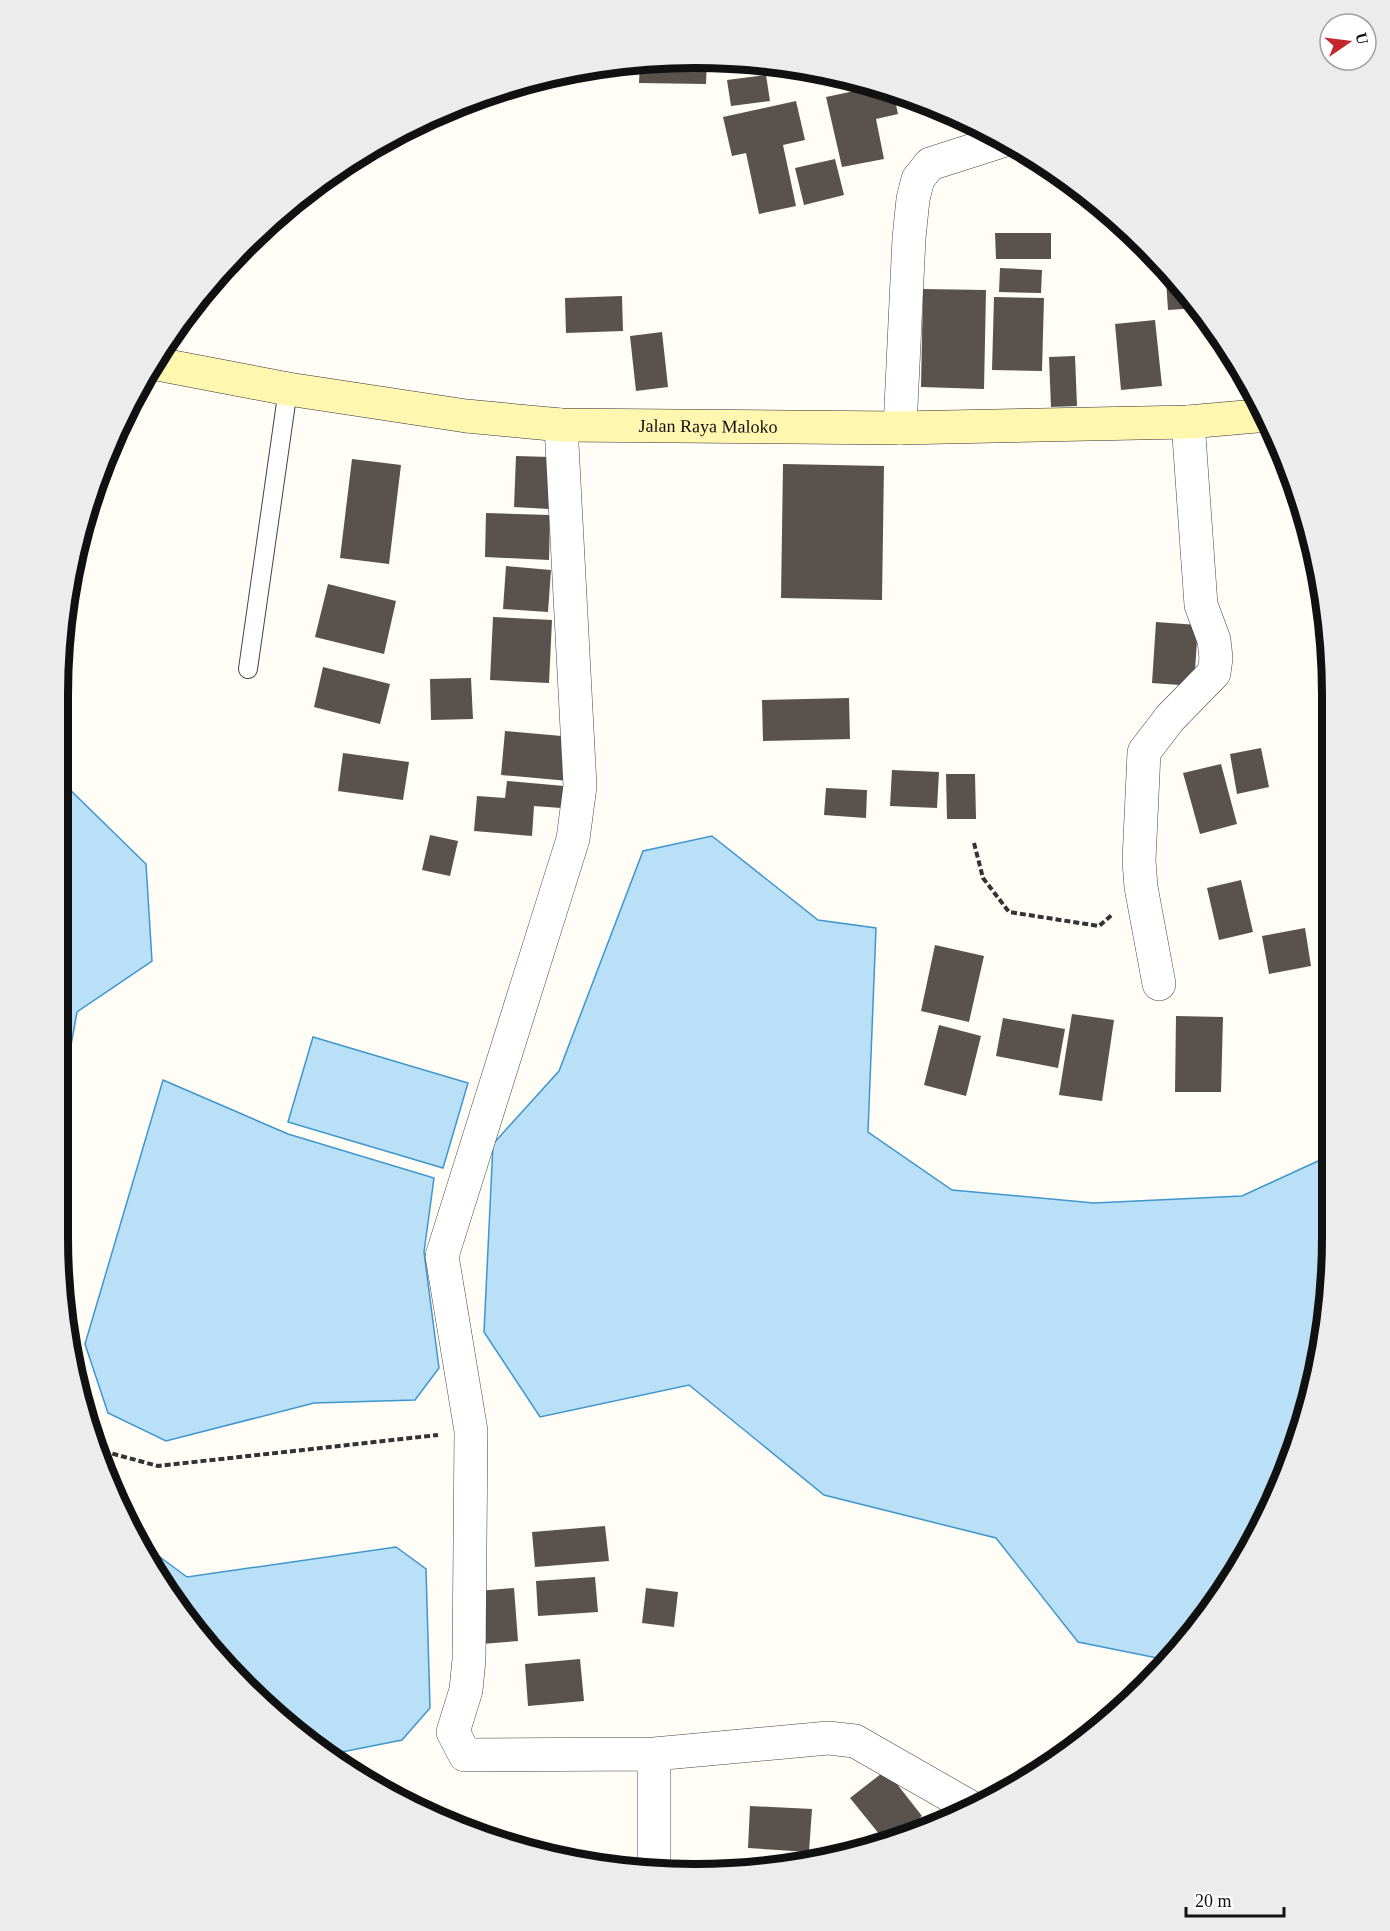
<svg xmlns="http://www.w3.org/2000/svg" width="1390" height="1931" font-family="'Times New Roman',serif">
<style>
.water{fill:#b9e0f7;stroke:#3f96cf;stroke-width:1.5}
.building{fill:#5a524d}
.lines{fill:none;stroke-linecap:round;stroke-linejoin:round}
.lane-casing{stroke:#444;stroke-width:20}
.street-casing{stroke:#444;stroke-width:34}
.secondary-casing{stroke:#333;stroke-width:34}
.path{stroke:#333;stroke-width:4;stroke-dasharray:6 3;stroke-linecap:butt}
.lane{stroke:#fff;stroke-width:18}
.street{stroke:#fff;stroke-width:33}
.secondary{stroke:#fff6b0;stroke-width:33}
.labels{text-anchor:middle;stroke-width:6;stroke-linejoin:round;paint-order:stroke}
.street-label{font-size:18px;fill:#111;stroke:#fff}
.rim{fill:none;stroke:#111;stroke-width:8}
</style>
<rect width="100%" height="100%" fill="#fffdf5"/>
<path class="water" d="M57,781L62,782L146,864L152,961L77,1012L57,1123Z
M712,836L818,920L876,928L868,1132L952,1190L1094,1203L1242,1196L1331,1155L1332,1277L1311,1401L1267,1518L1201,1625L1167,1660L1078,1642L996,1538L824,1495L689,1385L540,1417L484,1332L493,1144L559,1071L643,851Z
M313,1037L468,1083L443,1168L288,1122Z
M163,1080L288,1134L434,1178L424,1252L439,1368L415,1400L314,1403L166,1441L108,1413L85,1344Z
M137,1540L187,1577L396,1547L426,1569L430,1708L402,1740L332,1754L274,1715L164,1590Z"/>
<path class="building" d="M707,59L706,84L639,83L640,62Z
M766,75L770,101L731,106L727,80Z
M878,86L893,91L898,114L876,119L884,159L842,167L826,97Z
M913,99L937,108L916,112Z
M796,101L805,140L783,145L796,206L759,214L746,153L732,156L723,117Z
M835,159L844,195L804,205L795,168Z
M995,233H1051V259H996Z
M1165,265L1175,275L1197,308L1168,310Z
M1000,268L1042,270L1041,293L999,292Z
M923,289L986,290L984,389L921,387Z
M622,296L623,331L566,333L565,298Z
M994,297L1044,298L1042,371L992,370Z
M1155,320L1162,386L1121,390L1115,324Z
M662,332L668,387L636,391L630,336Z
M1075,356L1077,406L1051,407L1049,357Z
M516,456L551,457L549,509L514,507Z
M352,459L401,465L389,564L340,558Z
M783,464L884,466L882,600L781,598Z
M486,513L550,515L549,560L485,557Z
M506,566L551,570L548,612L503,609Z
M328,584L396,601L384,654L315,637Z
M493,617L552,620L549,683L490,680Z
M1156,622L1198,625L1194,686L1152,683Z
M323,667L390,684L380,724L314,707Z
M471,678L473,719L431,720L430,679Z
M849,698L850,739L763,741L762,700Z
M505,731L573,737L569,781L501,775Z
M1261,748L1269,787L1237,794L1230,754Z
M343,753L409,762L403,800L338,791Z
M1221,764L1237,824L1200,834L1183,773Z
M892,770L939,772L937,808L890,806Z
M946,774H975L976,819H947Z
M507,781L564,786L561,808L534,806L532,836L474,831L477,796L505,798Z
M826,788L867,790L866,818L824,815Z
M430,835L458,841L450,876L422,870Z
M1241,880L1253,932L1219,940L1207,888Z
M1305,928L1311,966L1269,974L1262,936Z
M935,945L984,956L969,1022L921,1011Z
M1072,1014L1114,1020L1102,1101L1059,1095Z
M1176,1016L1223,1017L1221,1092H1175Z
M1003,1018L1065,1029L1058,1068L996,1056Z
M939,1025L981,1036L966,1096L924,1085Z
M605,1526L609,1561L535,1567L532,1532Z
M595,1577L598,1612L538,1616L536,1581Z
M514,1588L518,1641L481,1644L477,1591Z
M646,1588L678,1592L674,1627L642,1623Z
M580,1659L584,1701L528,1706L525,1664Z
M886,1770L922,1816L896,1837L884,1840L850,1798Z
M750,1806L812,1809L809,1852L748,1848Z"/>
<g class="lines">
<defs>
<path id="lane" d="M248,669L288,389"/>
<path id="street" d="M561,425L580,786L573,839L442,1256L471,1431L469,1659L466,1690L453,1732L465,1755L654,1754L828,1738L855,1741L972,1808
M900,428L909,238L913,199L918,179L930,164L1005,140
M1159,984L1141,887L1139,861L1144,752L1170,718L1214,673L1216,658L1214,640L1201,605L1188,422
M654,1868V1754"/>
<g id="secondary">
<path id="s1" d="M152,363L288,389L466,416L561,425L900,428L1188,422L1268,415"/>
</g>
</defs>
<use href="#lane" class="lane-casing"/>
<use href="#street" class="street-casing"/>
<use href="#secondary" class="secondary-casing"/>
<path class="path" d="M974,843L983,878L1009,912L1099,926L1113,914
M95,1449L158,1466L438,1435"/>
<use href="#lane" class="lane"/>
<use href="#street" class="street"/>
<use href="#secondary" class="secondary"/>
</g>
<g class="labels">
<g class="street-label">
<text dy="6" stroke="none"><textPath href="#s1" startOffset="561">Jalan Raya Maloko</textPath></text>
</g>
</g>
<path d="M0 0H1390V1931H0ZM695 68H695A627 627 0 0 1 1322 695V1237A627 627 0 0 1 695 1864H695A627 627 0 0 1 68 1237V695A627 627 0 0 1 695 68Z" fill="#ececec" fill-rule="evenodd"/>
<path class="rim" d="M695 68H695A627 627 0 0 1 1322 695V1237A627 627 0 0 1 695 1864H695A627 627 0 0 1 68 1237V695A627 627 0 0 1 695 68Z"/>
<g transform="translate(1348 42) rotate(76)"><circle r="28" fill="#ffffff" stroke="#a0a0a0" stroke-width="1.5"/>
<path d="M0-4.5L10 22L0 15L-10 22Z" fill="#c4262e"/>
<text y="-9" font-size="16" font-weight="bold" text-anchor="middle" fill="#111111">U</text>
</g>
<path d="M1186 1907v9h98v-9" fill="none" stroke="#111111" stroke-width="3"/>
<text x="1195" y="1907" font-size="18" fill="#111111" stroke="#ffffff" stroke-width="4.5" paint-order="stroke">20 m</text>
</svg>
